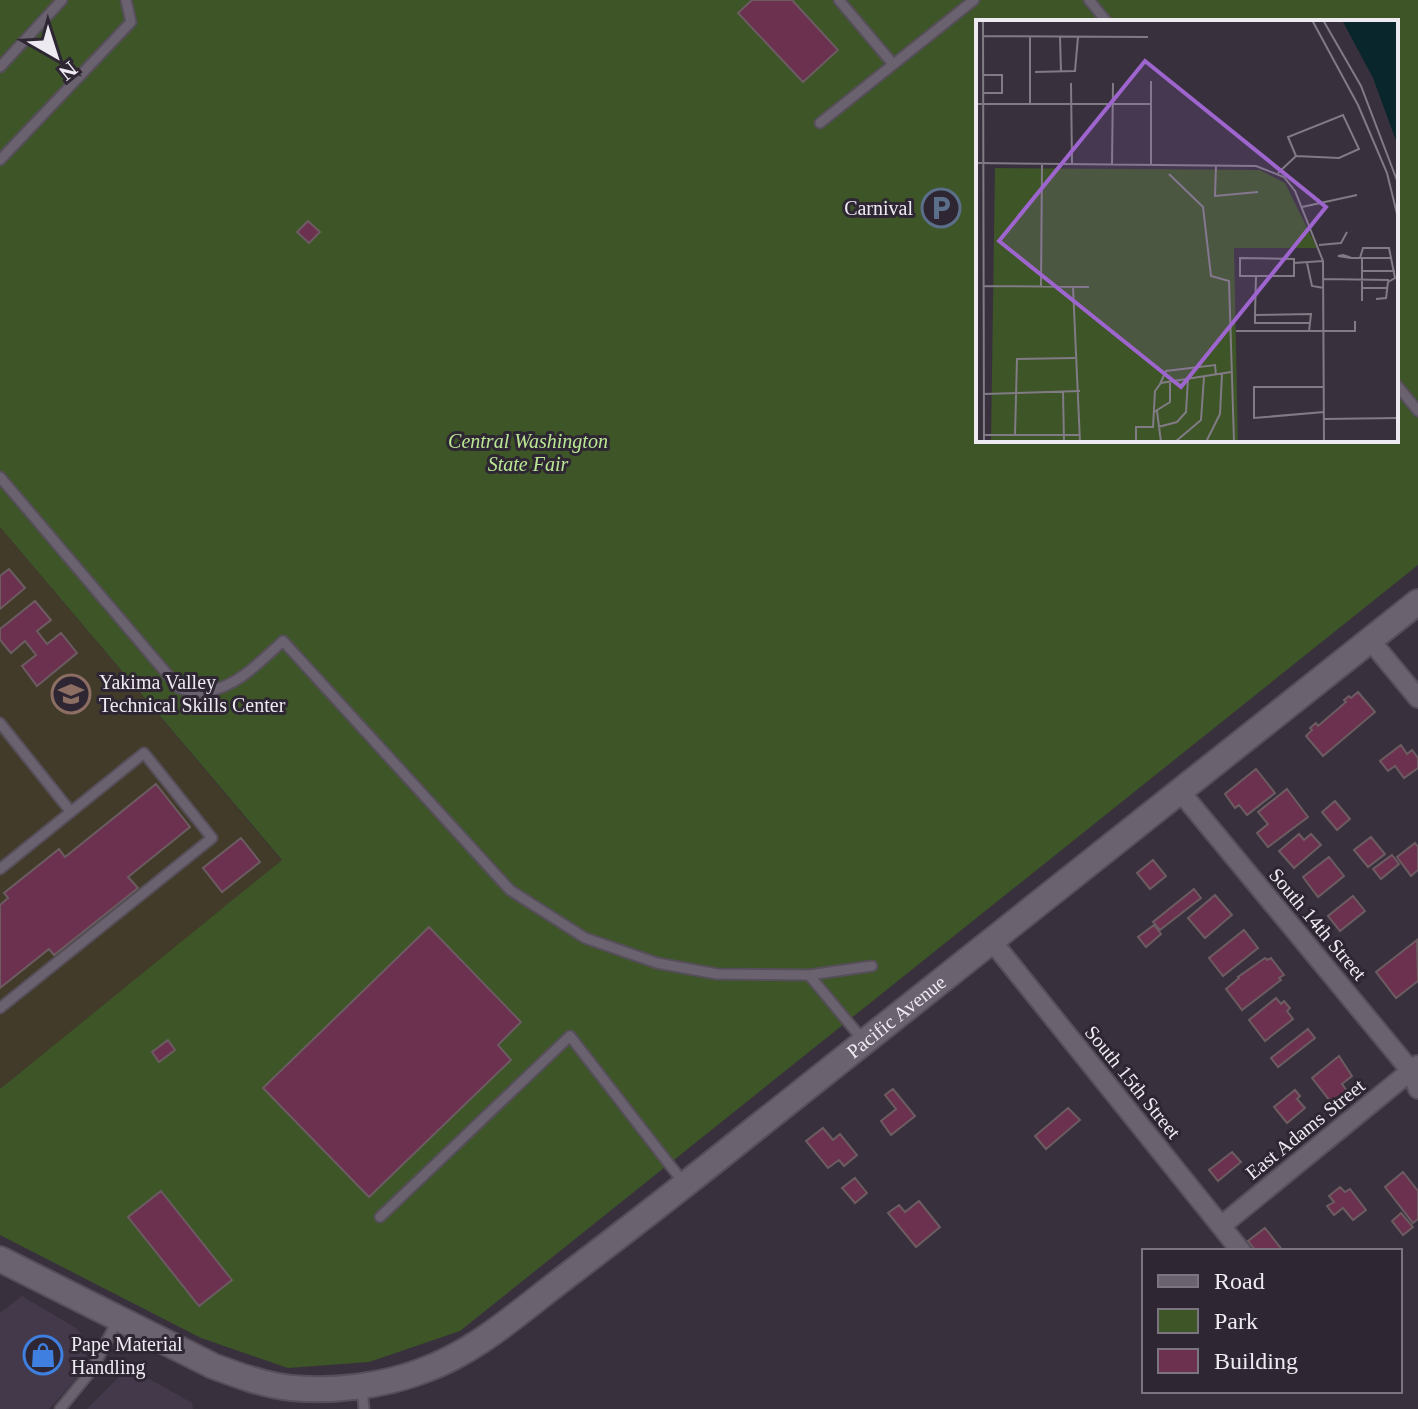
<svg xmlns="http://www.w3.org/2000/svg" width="1418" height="1409" font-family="'Times New Roman',serif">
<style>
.built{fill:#43394a}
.education{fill:#433b2a}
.green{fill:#3d5527;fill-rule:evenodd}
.building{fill:#6b314e;stroke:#6c5c62;stroke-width:2}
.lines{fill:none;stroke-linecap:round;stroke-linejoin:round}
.lane-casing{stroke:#564f5a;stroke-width:13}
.street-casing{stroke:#564f5a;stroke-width:22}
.secondary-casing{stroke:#564f5a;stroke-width:28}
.lane{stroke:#6b6270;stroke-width:9}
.street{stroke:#6b6270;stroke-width:18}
.secondary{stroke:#6b6270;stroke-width:24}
.labels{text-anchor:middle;stroke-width:6;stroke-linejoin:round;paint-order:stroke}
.poi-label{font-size:20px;fill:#eeeaf2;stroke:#2e2733;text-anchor:start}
.park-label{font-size:20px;font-style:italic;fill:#bae793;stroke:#2e2733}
.street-label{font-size:20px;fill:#eeeaf2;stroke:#2e2733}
.inset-road{fill:none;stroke:#817b85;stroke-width:2}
.view{fill:#9e65ce;fill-opacity:0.15;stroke:#9e65ce;stroke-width:4}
.inset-edge{fill:none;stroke:#eeeaf2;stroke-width:4}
</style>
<rect width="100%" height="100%" fill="#38313d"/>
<path class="built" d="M22,1296L76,1328L87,1341L85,1369L49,1409H0V1313Z
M135,1371L192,1403L193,1409H87L121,1375Z"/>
<path class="education" d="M0,527L282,861L0,1089Z"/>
<path class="green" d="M0,0H1418V565L460,1331L369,1362L288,1368L201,1338L0,1235V1089L282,860L0,527ZM978,22H1396V440H978Z"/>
<path class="building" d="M752,0H792L838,50L803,82L738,13Z
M308,221L320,232L309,243L297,232Z
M9,569L25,588L0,609V576Z
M35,601L51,620L37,631L47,644L61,633L77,653L37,686L22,666L36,655L25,641L11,653L0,640V629Z
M1358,692L1375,712L1323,756L1306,736L1312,730L1310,728L1316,723L1318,726L1346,702L1344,700L1349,696L1351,698Z
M1401,745L1407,754L1412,750L1418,758V768L1404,778L1395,766L1388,771L1380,761Z
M1256,769L1275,793L1247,815L1239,805L1235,808L1225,794Z
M156,784L190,827L128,877L138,888L54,955L49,949L0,988V905L8,898L4,893L59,849L65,857Z
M1287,789L1308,817L1268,847L1257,833L1268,824L1258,812Z
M1335,801L1350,819L1337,830L1322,812Z
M1299,834L1304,840L1311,834L1321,845L1294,868L1279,851Z
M1371,837L1385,854L1368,867L1354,850Z
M241,838L260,862L222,892L203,868Z
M1415,843L1418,847V870L1411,876L1397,857Z
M1392,855L1399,864L1381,879L1373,869Z
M1329,857L1344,876L1318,897L1303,877Z
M1153,860L1166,876L1150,889L1137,873Z
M1194,889L1201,898L1160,930L1153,922Z
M1215,895L1232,915L1205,938L1188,918Z
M1353,896L1365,911L1340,931L1328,916Z
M1154,925L1161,934L1146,947L1138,937Z
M429,927L521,1022L498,1045L511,1060L369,1197L263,1088Z
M1244,930L1258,948L1223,976L1209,958Z
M1417,940L1418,981L1396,998L1376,972Z
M1265,958L1267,960L1271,958L1284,975L1279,978L1281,980L1242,1010L1226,989L1239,978L1238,977Z
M1276,998L1281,1004L1284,1001L1290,1008L1287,1011L1293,1019L1265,1041L1249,1020Z
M1308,1029L1315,1038L1278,1067L1271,1058Z
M168,1040L175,1050L159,1062L152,1052Z
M1339,1056L1352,1076L1342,1084L1349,1094L1334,1106L1312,1078Z
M893,1089L915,1116L891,1135L881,1121L896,1109L885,1095Z
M1295,1090L1300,1096L1297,1099L1305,1108L1287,1123L1274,1107Z
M1068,1108L1080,1120L1046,1149L1035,1136Z
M823,1128L833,1140L840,1134L857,1155L844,1166L839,1160L828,1168L806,1141Z
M1232,1152L1241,1162L1218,1181L1209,1170Z
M1403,1172L1418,1191V1219L1413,1223L1385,1187Z
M855,1178L867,1193L855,1203L842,1188Z
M1340,1187L1345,1192L1350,1189L1366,1210L1353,1220L1343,1208L1334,1215L1327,1206L1334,1202L1329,1196Z
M161,1191L232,1280L199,1306L128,1217Z
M919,1201L940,1227L916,1247L888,1213L899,1205L905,1212Z
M1401,1213L1413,1227L1403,1235L1392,1221Z
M1265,1228L1283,1251H1256L1248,1241Z"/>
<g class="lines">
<defs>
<path id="lane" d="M839,0L893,64
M1089,0L1107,22
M0,67L62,0
M820,123L974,0
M0,160L131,22L126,0
M1396,384L1418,411
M0,477L179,688C187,690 196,693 204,692C236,688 260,662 283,641L510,890L585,938L657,963L717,974L809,975L872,966
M0,723L71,812
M0,869L144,753L212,838L0,1008
M809,975L863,1040
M380,1217L570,1036L683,1182
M362,1389L364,1409
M60,1409L92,1370L118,1319"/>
<path id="street" d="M1370,640L1418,698
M1179,790L1411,1071L1418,1089
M991,940L1241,1251
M1221,1226L1418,1065"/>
<g id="secondary">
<path id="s1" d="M0,1259L213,1366C237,1375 264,1385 291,1388C334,1392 382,1386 422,1371C476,1352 519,1312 564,1278C627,1230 689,1182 751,1132C973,955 1196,779 1418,602"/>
</g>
</defs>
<use href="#lane" class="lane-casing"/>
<use href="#street" class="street-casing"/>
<use href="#secondary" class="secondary-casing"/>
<use href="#lane" class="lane"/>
<use href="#street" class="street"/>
<use href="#secondary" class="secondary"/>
</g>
<defs>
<symbol id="parking-ring" viewBox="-11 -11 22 22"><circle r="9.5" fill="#2e2733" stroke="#5c6f8a" stroke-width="1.5"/><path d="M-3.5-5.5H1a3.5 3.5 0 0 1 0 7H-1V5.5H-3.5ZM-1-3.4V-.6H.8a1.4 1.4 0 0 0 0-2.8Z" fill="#5c6f8a"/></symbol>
<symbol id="school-ring" viewBox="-11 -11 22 22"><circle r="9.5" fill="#2e2733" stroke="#8d6e63" stroke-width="1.5"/><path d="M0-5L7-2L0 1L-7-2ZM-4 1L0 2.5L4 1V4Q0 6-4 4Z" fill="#8d6e63"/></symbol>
<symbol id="shop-ring" viewBox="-11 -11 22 22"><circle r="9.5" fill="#2e2733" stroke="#3f7fe0" stroke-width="1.5"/><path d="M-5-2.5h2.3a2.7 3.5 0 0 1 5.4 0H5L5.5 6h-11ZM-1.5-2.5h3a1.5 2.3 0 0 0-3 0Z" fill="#3f7fe0"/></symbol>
</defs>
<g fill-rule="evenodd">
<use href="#parking-ring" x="919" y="186" width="44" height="44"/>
<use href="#school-ring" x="49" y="672" width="44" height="44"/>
<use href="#shop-ring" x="21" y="1333" width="44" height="44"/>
</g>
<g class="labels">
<g class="poi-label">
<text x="913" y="215" text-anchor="end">Carnival</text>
<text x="99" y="689">Yakima Valley<tspan x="99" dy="23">Technical Skills Center</tspan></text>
<text x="71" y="1351">Pape Material<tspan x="71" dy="23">Handling</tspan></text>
</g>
<g class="park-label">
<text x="528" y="448">Central Washington<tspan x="528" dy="23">State Fair</tspan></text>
</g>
<g class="street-label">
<text transform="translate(1318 924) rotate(50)" y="7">South 14th Street</text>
<text dy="7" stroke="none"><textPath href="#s1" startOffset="1046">Pacific Avenue</textPath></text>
<text transform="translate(1133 1082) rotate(51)" y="7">South 15th Street</text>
<text transform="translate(1305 1129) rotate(-39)" y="7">East Adams Street</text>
</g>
</g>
<g transform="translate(976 20)">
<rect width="422" height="422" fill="#38313d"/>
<path d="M19,148L284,150L309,163L341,228H258L262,422H15Z" fill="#3d5527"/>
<path d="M366,0H422V126L397,58Z" fill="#08262c"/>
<path class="inset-road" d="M7,0L8,422M336,0L382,85L411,153L422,198M347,0L385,66L422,163M7,16L172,17M84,17L85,52M59,52L99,51L102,17M95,63L96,144M7,73H26V55H8M54,83V17M0,84H176M0,143L280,146L308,157L319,171L347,241L348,422M136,144L137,63M175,144V61M240,145L239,176L282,172M302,153L320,136L363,138L383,129L367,95L312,117L320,136M193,154L227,187L235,256L253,261L258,422M326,187L381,175M343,225L365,223L371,212M367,235L373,237L375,238L362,236ZM375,238H416M384,238L387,228H413L419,258L412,262L410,278L400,279M318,243L347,241M331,243L336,266L348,268M386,251H419M347,259L413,260M8,266L113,267M65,266L66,143M97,267L104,422M386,268H411M386,281V238M279,295L280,256H318V239L264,238V256H280M260,311H379V301M333,311L335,294L279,295V303H333M184,364L190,351L239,345L240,355M87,371L88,422M8,374L104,371M181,391L185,422M178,392L194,382V361M348,392L278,398V367H348M348,399L422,398M182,407L201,402L210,392L212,359M8,415H104M39,415L41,339L99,338M160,422V407H177L179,371L185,363L255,352M199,422L225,400L228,357M230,422L244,394L246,354M348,422L422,421"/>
<path class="view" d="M169,41L350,187L205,367L23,221Z"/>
<rect width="422" height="422" class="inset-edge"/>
</g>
<rect x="1142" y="1249" width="260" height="144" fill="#2e2733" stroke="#7b757f" stroke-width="2"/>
<rect x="1158" y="1275" width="40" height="12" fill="#6b6270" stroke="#7b757f" stroke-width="2"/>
<text x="1214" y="1289" font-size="24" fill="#eeeaf2">Road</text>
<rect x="1158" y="1309" width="40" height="24" fill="#3d5527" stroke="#7b757f" stroke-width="2"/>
<text x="1214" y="1329" font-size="24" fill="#eeeaf2">Park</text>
<rect x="1158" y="1349" width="40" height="24" fill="#6b314e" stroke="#7b757f" stroke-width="2"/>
<text x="1214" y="1369" font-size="24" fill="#eeeaf2">Building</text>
<g transform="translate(56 56) rotate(141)" stroke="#2e2733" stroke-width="6" paint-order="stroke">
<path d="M0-6L14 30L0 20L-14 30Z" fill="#eeeaf2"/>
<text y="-12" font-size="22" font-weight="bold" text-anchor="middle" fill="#eeeaf2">N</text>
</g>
</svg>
